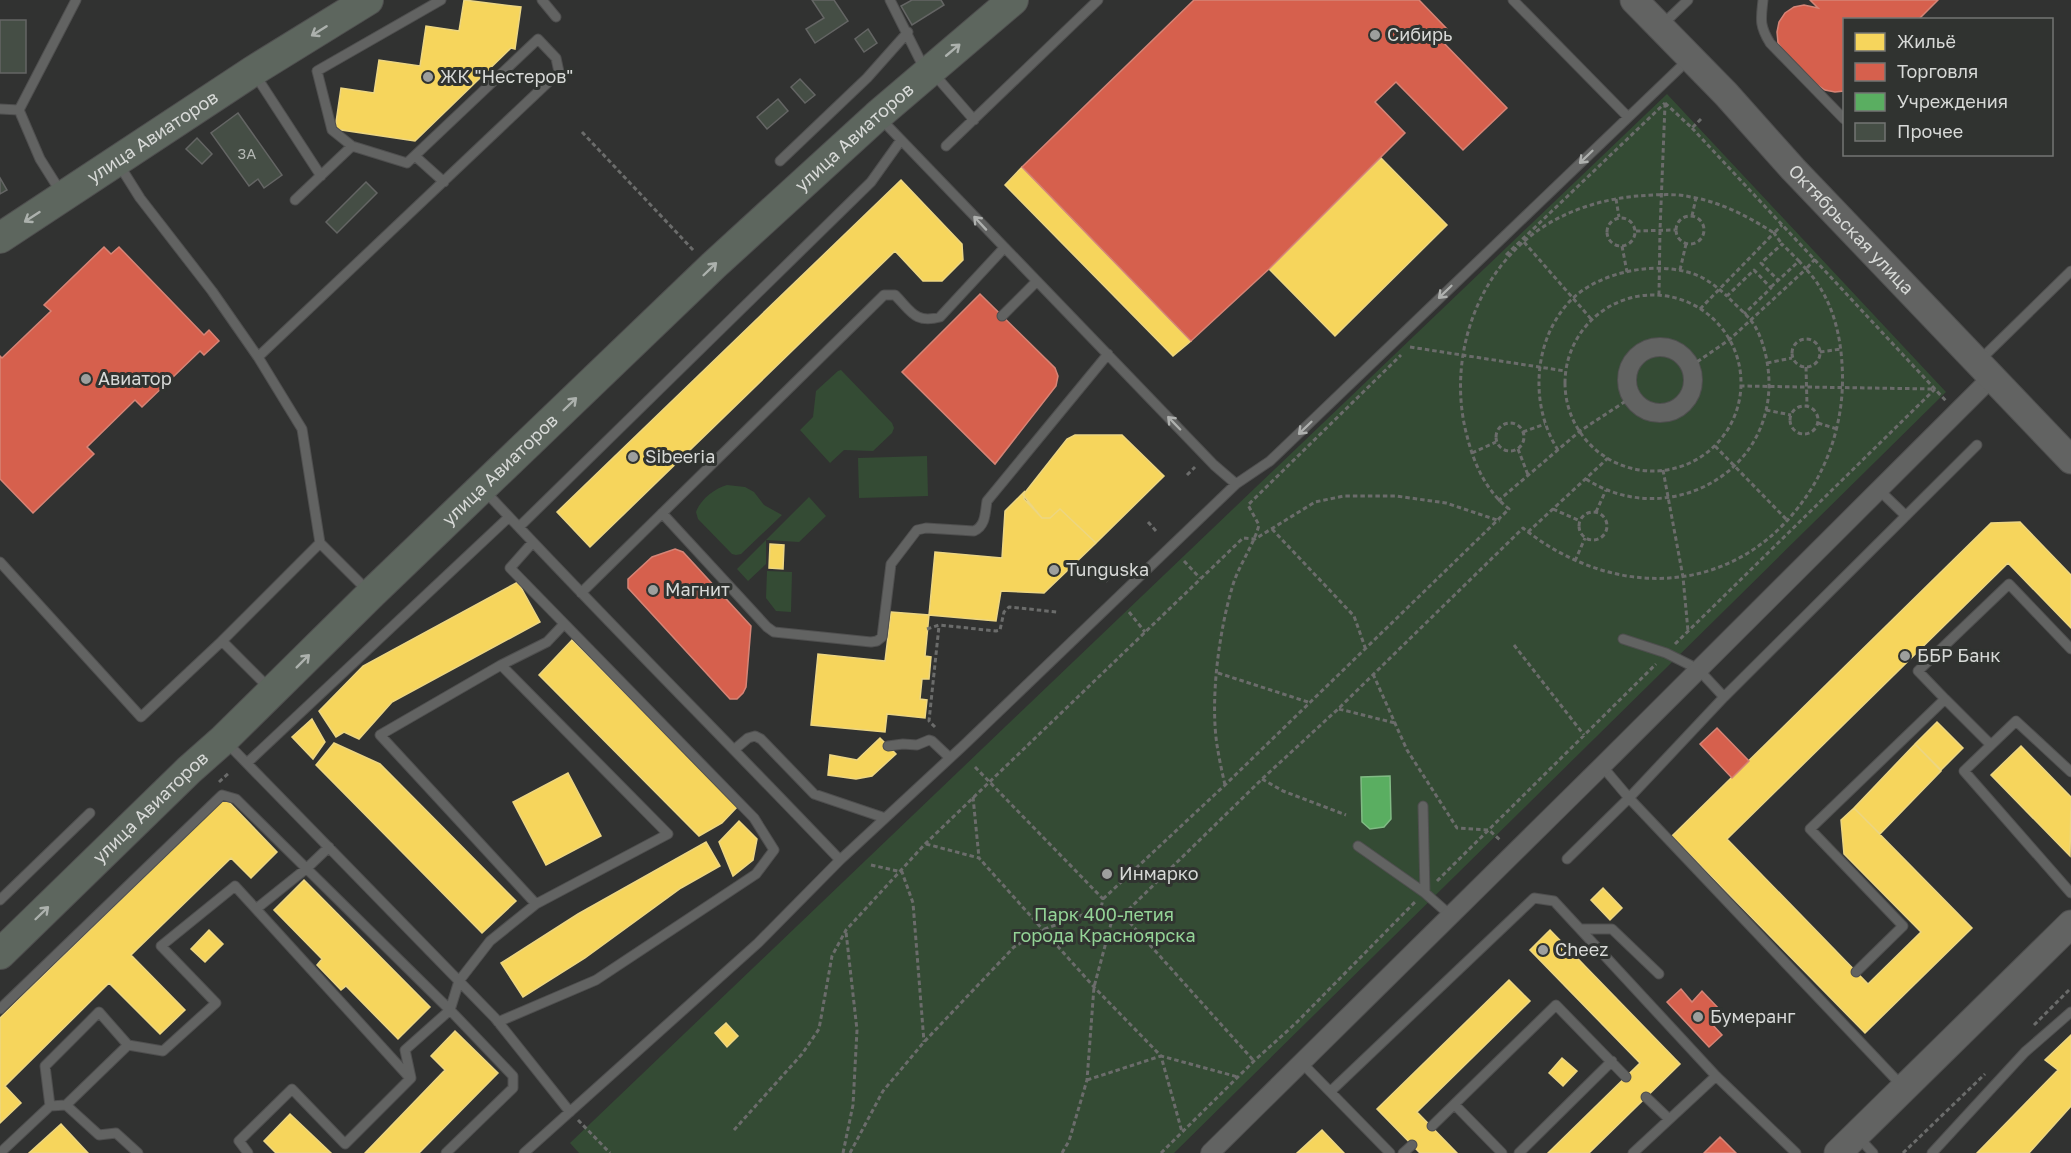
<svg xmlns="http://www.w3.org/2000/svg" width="2071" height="1153" font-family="'Golos Text',sans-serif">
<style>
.green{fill:#344b34}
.homes{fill:#f6d55c;stroke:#edd681;stroke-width:1.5}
.shops{fill:#d6604d;stroke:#d68476;stroke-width:1.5}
.public{fill:#5aae61;stroke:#80bb84;stroke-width:1.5}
.building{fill:#454e45;stroke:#646564;stroke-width:1.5}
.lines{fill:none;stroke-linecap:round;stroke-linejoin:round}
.lane-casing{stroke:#4f4f4f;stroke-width:11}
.street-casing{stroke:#4f4f4f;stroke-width:20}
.secondary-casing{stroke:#4f4f4f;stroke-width:29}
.primary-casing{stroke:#4f4f4f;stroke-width:32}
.path{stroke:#6b6c6b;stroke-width:3;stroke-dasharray:4.5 3;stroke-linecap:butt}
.lane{stroke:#626362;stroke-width:9}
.street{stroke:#626362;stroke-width:18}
.secondary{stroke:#626362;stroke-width:27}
.primary{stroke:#5d665e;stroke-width:30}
.oneway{stroke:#acb1ad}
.oneway2{stroke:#aeb0ae}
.poi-dot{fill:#9d9f9d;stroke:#303330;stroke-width:2}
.labels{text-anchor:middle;stroke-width:6;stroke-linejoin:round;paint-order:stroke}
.number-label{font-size:15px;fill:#b2b6b2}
.poi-label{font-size:18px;fill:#d7d9d7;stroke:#303330;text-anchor:start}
.street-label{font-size:18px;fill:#d7d9d7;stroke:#303330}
.park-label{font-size:18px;fill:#94d497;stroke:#303330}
</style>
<rect width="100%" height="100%" fill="#313231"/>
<path class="green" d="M1667,94L1946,392L1174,1153H579L570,1143Z
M841,370L892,423L894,428L892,433L873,451L844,450L830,463L800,430L813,417L816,391L838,371Z
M927,456L928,496L859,498L858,458Z
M727,485L745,487L754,492L764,505L782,515L741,554L736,555L732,554L698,519L696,512C700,500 715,488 727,485Z
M809,497L826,516L799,542L766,540V564L748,581L737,569Z
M767,571L792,572L791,612L776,611L766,598Z"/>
<path class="homes" d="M464,0L521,7L515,49L511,48L415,141L335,129L341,88L374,93L379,60L420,66L426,26L459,31Z
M1381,158L1447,225L1335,336L1269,269Z
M1022,167L1191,341L1173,356L1005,185Z
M901,180L962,244L963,260L942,281H923L895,251L590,547L557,512Z
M1075,435H1122L1164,476L1096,543L1060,509L1050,518H1042L1023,495L1067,439Z
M1024,492V499L1042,518H1050L1060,509L1096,543L1044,593L1001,591L996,621L929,615L935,552L1002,558L1005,511Z
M2020,522L2071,575V628L2008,563L1727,839L1868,984L1921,932L1844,854L1841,820L1854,808L1972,928L1865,1033L1672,836L1991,523Z
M770,544L784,545L783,569L769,568Z
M518,582L540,622L392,702L359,739L344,732L336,737L319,711L363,666Z
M891,612L929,615L925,656L931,657L929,679H922L920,699L927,700L925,718L887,714L885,732L811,725L818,654L885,661Z
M572,640L738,806L722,823L699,836L539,675Z
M312,719L325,742L313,759L292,737Z
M1937,722L1963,748L1941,770L1915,744Z
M880,738L896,754L872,776L856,779L828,775L830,755L857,760Z
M334,743L380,764L516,901L482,933L316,765Z
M1915,744L1941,771L1880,834L1854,808Z
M2021,746L2071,797L2070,856L1991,775Z
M568,773L601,836L546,865L513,802Z
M225,798L277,852L251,878L231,858L131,955L185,1010L160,1034L109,983L5,1086L21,1103L0,1123V1018Z
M739,821L757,839L753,860L733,876L719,842Z
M706,842L720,866L681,888L585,958L523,997L501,963L578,914Z
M304,880L430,1007L398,1039L346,986L341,990L317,965L322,959L274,910Z
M1603,888L1622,908L1610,920L1591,900Z
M209,930L223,944L205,962L191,949Z
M1550,930L1680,1064L1589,1153H1548L1640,1063L1530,950Z
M1509,980L1530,1001L1417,1112L1457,1153H1420L1377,1109Z
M726,1023L738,1036L727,1047L715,1033Z
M455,1031L498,1073L419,1153H365L445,1070L431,1056Z
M2071,1035V1106L2029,1153H1977L2058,1070L2045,1060Z
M1562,1058L1577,1071L1563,1086L1549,1073Z
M290,1114L331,1153H276L264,1141Z
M61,1124L88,1153H29Z
M1322,1130L1344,1153H1297Z"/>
<path class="shops" d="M1194,0H1419L1447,29L1438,37L1507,108L1463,150L1396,82L1375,102L1405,133L1269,269L1191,341L1022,167Z
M1810,0H1938L1918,20H1844V91L1835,92L1825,90L1816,84L1784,52L1778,43L1777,32L1779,22L1785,13L1794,7L1804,5L1818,8Z
M104,247L111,254L119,247L204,335L209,330L219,341L204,355L200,351L142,407L135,400L87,447L94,454L33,513L0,479V356L2,358L51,311L44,305Z
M980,294L1055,368L1058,376L1056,386L995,464L902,372Z
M675,549L683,552L751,626L746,687L743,693L737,699H730L628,588V579L652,557Z
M1717,728L1749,761L1732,778L1700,744Z
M1681,989L1692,1002L1702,991L1721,1011L1711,1023L1722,1035L1709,1047L1667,1002Z
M1720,1137L1736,1153H1704Z"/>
<path class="public" d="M1390,776L1391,819L1384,827L1370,829L1362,822L1361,777Z"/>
<path class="building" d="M812,0H834L848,21L815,43L806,29L824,18Z
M912,0H941L944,5L912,25L901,6Z
M0,20H26V73H0Z
M868,29L877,43L864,52L855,39Z
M800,79L815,95L805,103L791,87Z
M778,99L788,111L767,129L757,117Z
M238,113L282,175L264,188L258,179L249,186L211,133Z
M197,138L212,154L202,164L186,149Z
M0,178L7,190L0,194Z
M366,182L377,193L337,233L326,222Z"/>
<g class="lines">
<defs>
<path id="lane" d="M542,0L556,17
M890,0L925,70
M1513,0L1628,117
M1763,0C1761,19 1759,25 1770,43L1844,119
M1661,26L1688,0
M254,73L321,176
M934,74L974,120
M0,109L19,110
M880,118L1214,465L1236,484L1270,461L1689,59
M946,146L1098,0
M415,156L444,182
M780,161L867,78L908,32
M62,194L40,159L19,110L76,0
M295,200L352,146
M1002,316L1036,282
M258,357L559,72L556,58L538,39L407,163L352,146L332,130L317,71L441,0
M1979,361L2071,271
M484,490C600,615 722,736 840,860
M1879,490L1906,516
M662,513L767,627L774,632L871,642L877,641L882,637L891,564L917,530L926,528L974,531C986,526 985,512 987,501L1108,354
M519,527L871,182L901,140
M320,543L369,592
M0,562L141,717L222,641L320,543L302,429L258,357L212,291L140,198L118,163
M581,593L884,295H895C911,311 915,324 940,317L1004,248
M1623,639L1666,653L1698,669L1724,697
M222,641L269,688
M1945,699L1918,671L2009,584L2071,649
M227,743L495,1018L570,1112
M888,746L903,744L917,745L929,740L932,741L950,758
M735,749L748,738L755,736L761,739L814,794L885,818
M247,763L509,517
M1602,766L1629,798L1903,1087
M2071,772L2016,721L1964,771L2071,893
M1423,806L1425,893
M1358,846L1425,893L1450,915
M1567,859L1629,798L1724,697L1977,445
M0,900L90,813
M536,904L380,735L501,665L547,642L564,624
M256,909L409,1077
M1581,929H1612L1659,974
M1856,972L1903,926L1810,829L1945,699L1991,745
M0,1009L222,795L236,799L450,1010L513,1076V1088L446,1153
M498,1022L596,980L756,874L774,850L754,818L510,568L533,542
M1301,1062L1390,1153
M1331,1091L1534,898L1554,901L1716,1076L1796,1153
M1646,1097L1669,1119
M66,1105L128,1045
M1455,1105L1502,1153
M50,1106L66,1105L99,1135L116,1133L138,1153
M1432,1126L1556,1005L1626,1077
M1858,1137L1873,1153
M0,1153L50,1106L45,1066L99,1012L128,1045L163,1051L216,1003L161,946L235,886L256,909L307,868L329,847
M248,1153L239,1141L292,1089L345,1144L411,1078L405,1050L450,1010L459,981L490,941L536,904L668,834L501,665
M524,1153L758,943L840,860L964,745L1236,484
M1403,1153L1412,1145
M1519,1153L1612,1061
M1633,1153L1716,1076
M1932,1153L2025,1052L2071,1012"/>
<path id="street" d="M1627 380a33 33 0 1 1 66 0a33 33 0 1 1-66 0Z
M1210,1153L1602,766L1992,377"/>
<g id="secondary">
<path id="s1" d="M1634,0L1726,94L1793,169L2071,460"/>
<path d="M1838,1153L2071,924"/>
</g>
<g id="primary">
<path id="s2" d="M0,238L253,71L368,0"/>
<path id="s3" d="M0,954L189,770L224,739L371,594L714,265L877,116L1013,0"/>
</g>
</defs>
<use href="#lane" class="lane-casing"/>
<use href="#street" class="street-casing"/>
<use href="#secondary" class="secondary-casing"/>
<use href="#primary" class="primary-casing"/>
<path class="path" d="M1665,103L1692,128L1703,117
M1692,128L1946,401
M582,132L695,252
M1616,199L1619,217
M1676 230a14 14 0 1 1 28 0a14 14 0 1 1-28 0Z
M1692,216L1696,198
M1607 232a14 14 0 1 1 28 0a14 14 0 1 1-28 0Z
M1636,231L1675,230
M1524,242L1592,320
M1622,246L1627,272
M1506,255L1665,103
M1680,270L1686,244
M1771,287L1799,261L1782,244L1761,263L1778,280
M1659,295L1660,230L1665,105
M1565 383a88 88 0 1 1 176 0a88 88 0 1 1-176 0Z
M1700,309L1774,233L1782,244
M1792 353a14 14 0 1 1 28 0a14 14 0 1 1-28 0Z
M1410,347L1565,371
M1820,352L1841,349
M1767,363L1792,358
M1691,366L1729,340L1806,269L1799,261
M1806,367L1807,405
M1740,386L1935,389
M1790 420a14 14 0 1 1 28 0a14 14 0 1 1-28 0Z
M1766,410L1791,415
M1496 437a14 14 0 1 1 28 0a14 14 0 1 1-28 0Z
M1818,423L1837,429
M1523,432L1545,424
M1715,446L1787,520
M1518,449L1528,475
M1558,450C1529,405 1533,339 1571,300C1601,270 1663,259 1701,277C1711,282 1719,289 1727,296
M1472,453L1496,442
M1663,470L1683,577L1688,631
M1187,475L1195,467
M1586,479C1663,529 1769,478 1769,384C1769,366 1765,346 1757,330C1751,317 1737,307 1727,296L1754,270L1771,288L1744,314
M1498,501L1580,431L1632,397
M1553,509L1580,521
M1579 526a14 14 0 1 1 28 0a14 14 0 1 1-28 0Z
M1596,512L1606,490
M1148,522L1156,531
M1272,529L1354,616L1366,650
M1528,532L1608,458
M1184,561L1200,578
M1575,561L1585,538
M1099,573L1108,582
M1129,612L1145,632
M927,629L939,625L996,631L1000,630L1004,612L1009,607L1057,612
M1675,644L1935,389
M1514,645L1584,735
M1218,673L1311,703
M1373,674L1407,750L1457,828L1489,830L1501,841
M1339,709L1395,723
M935,727L929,721L939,626
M975,767L1103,899L1101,908L1106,918L1112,920L1123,915L1254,1061
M1262,779L1283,791L1346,815
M219,782L229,773
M1225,785C1222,772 1219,758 1217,745C1210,699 1219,632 1232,588C1238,566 1253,547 1259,525L1248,505L1401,355
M973,797L979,858
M926,844L979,858L1094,987L1161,1056L1238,1077
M871,865L902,872L913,903L924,1042
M1437,881L1656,664
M1103,899L1225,785L1509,509C1486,491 1474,464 1467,436C1446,358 1477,268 1546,225C1574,208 1605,199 1637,196C1654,195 1674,193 1691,197C1721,202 1749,217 1774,233L1782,225
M1123,915L1262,779L1338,709L1523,528C1619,605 1746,596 1813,486C1835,449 1845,407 1842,364C1840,329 1830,295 1806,269L1815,259
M2034,1025L2071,988
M1087,1080L1161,1056L1182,1132
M578,1120L610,1153
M734,1130L802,1054L819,1029L832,956L846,930L925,844L1243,538L1255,539L1315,502L1344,496H1396L1446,503L1500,521
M843,1153L853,1105L857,1030L846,932
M850,1153L883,1091L924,1042L1014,947L1042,930L1101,908
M1062,1153L1069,1141L1087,1080L1094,987L1112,920
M1161,1153L1254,1061L1296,1023L1415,902
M1903,1153L1985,1074"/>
<use href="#lane" class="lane"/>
<use href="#street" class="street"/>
<use href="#secondary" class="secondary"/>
<use href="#primary" class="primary"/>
</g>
<defs><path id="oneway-shaft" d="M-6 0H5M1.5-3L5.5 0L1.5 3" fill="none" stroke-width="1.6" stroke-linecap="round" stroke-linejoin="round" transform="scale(1.5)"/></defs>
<g class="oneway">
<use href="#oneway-shaft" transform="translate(319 31) rotate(148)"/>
<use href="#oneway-shaft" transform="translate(953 50) rotate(-40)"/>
<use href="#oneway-shaft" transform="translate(32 217) rotate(147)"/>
<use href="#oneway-shaft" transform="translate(710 269) rotate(-44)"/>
<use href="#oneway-shaft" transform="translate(570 404) rotate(-44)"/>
<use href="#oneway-shaft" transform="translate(303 661) rotate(-45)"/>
<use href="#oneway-shaft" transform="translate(42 913) rotate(-44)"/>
</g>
<g class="oneway2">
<use href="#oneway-shaft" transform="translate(1586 157) rotate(136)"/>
<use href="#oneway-shaft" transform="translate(980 223) rotate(-133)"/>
<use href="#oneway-shaft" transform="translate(1445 292) rotate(136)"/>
<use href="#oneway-shaft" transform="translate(1174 423) rotate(-134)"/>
<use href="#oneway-shaft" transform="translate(1305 428) rotate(136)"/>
</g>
<g class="poi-dot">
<circle cx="1375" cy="35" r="6"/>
<circle cx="428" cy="77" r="6"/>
<circle cx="86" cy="379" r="6"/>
<circle cx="633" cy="457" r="6"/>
<circle cx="1054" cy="570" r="6"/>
<circle cx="653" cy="590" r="6"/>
<circle cx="1905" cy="656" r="6"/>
<circle cx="1107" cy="874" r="6"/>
<circle cx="1543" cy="950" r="6"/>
<circle cx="1698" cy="1017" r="6"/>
</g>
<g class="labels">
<g class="number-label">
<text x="247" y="159">3А</text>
</g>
<g class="poi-label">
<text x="1387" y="41">Сибирь</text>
<text x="440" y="83">ЖК "Нестеров"</text>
<text x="98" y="385">Авиатор</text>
<text x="645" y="463">Sibeeria</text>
<text x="1066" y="576">Tunguska</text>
<text x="665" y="596">Магнит</text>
<text x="1917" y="662">ББР Банк</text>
<text x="1119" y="880">Инмарко</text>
<text x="1555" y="956">Cheez</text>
<text x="1710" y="1023">Бумеранг</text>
</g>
<g class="street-label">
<text dy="6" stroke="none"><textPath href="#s2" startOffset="183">улица Авиаторов</textPath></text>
<text dy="6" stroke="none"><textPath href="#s3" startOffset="1182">улица Авиаторов</textPath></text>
<text dy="6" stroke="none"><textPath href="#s1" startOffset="316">Октябрьская улица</textPath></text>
<text dy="6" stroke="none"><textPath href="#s3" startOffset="696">улица Авиаторов</textPath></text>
<text dy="6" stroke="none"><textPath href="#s3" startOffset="210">улица Авиаторов</textPath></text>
</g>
<g class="park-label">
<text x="1104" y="921">Парк 400-летия<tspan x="1104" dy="21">города Красноярска</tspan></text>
</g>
</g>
<rect x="1843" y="18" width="210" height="138" fill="#303330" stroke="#737573" stroke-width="1.5"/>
<rect x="1855" y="33" width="30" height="18" fill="#f6d55c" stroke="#737573" stroke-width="1.5"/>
<text x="1897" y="48" font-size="18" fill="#d7d9d7">Жильё</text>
<rect x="1855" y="63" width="30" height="18" fill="#d6604d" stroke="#737573" stroke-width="1.5"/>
<text x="1897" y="78" font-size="18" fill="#d7d9d7">Торговля</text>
<rect x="1855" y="93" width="30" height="18" fill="#5aae61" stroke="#737573" stroke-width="1.5"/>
<text x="1897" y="108" font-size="18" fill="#d7d9d7">Учреждения</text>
<rect x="1855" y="123" width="30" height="18" fill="#454e45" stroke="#737573" stroke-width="1.5"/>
<text x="1897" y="138" font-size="18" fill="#d7d9d7">Прочее</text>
</svg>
